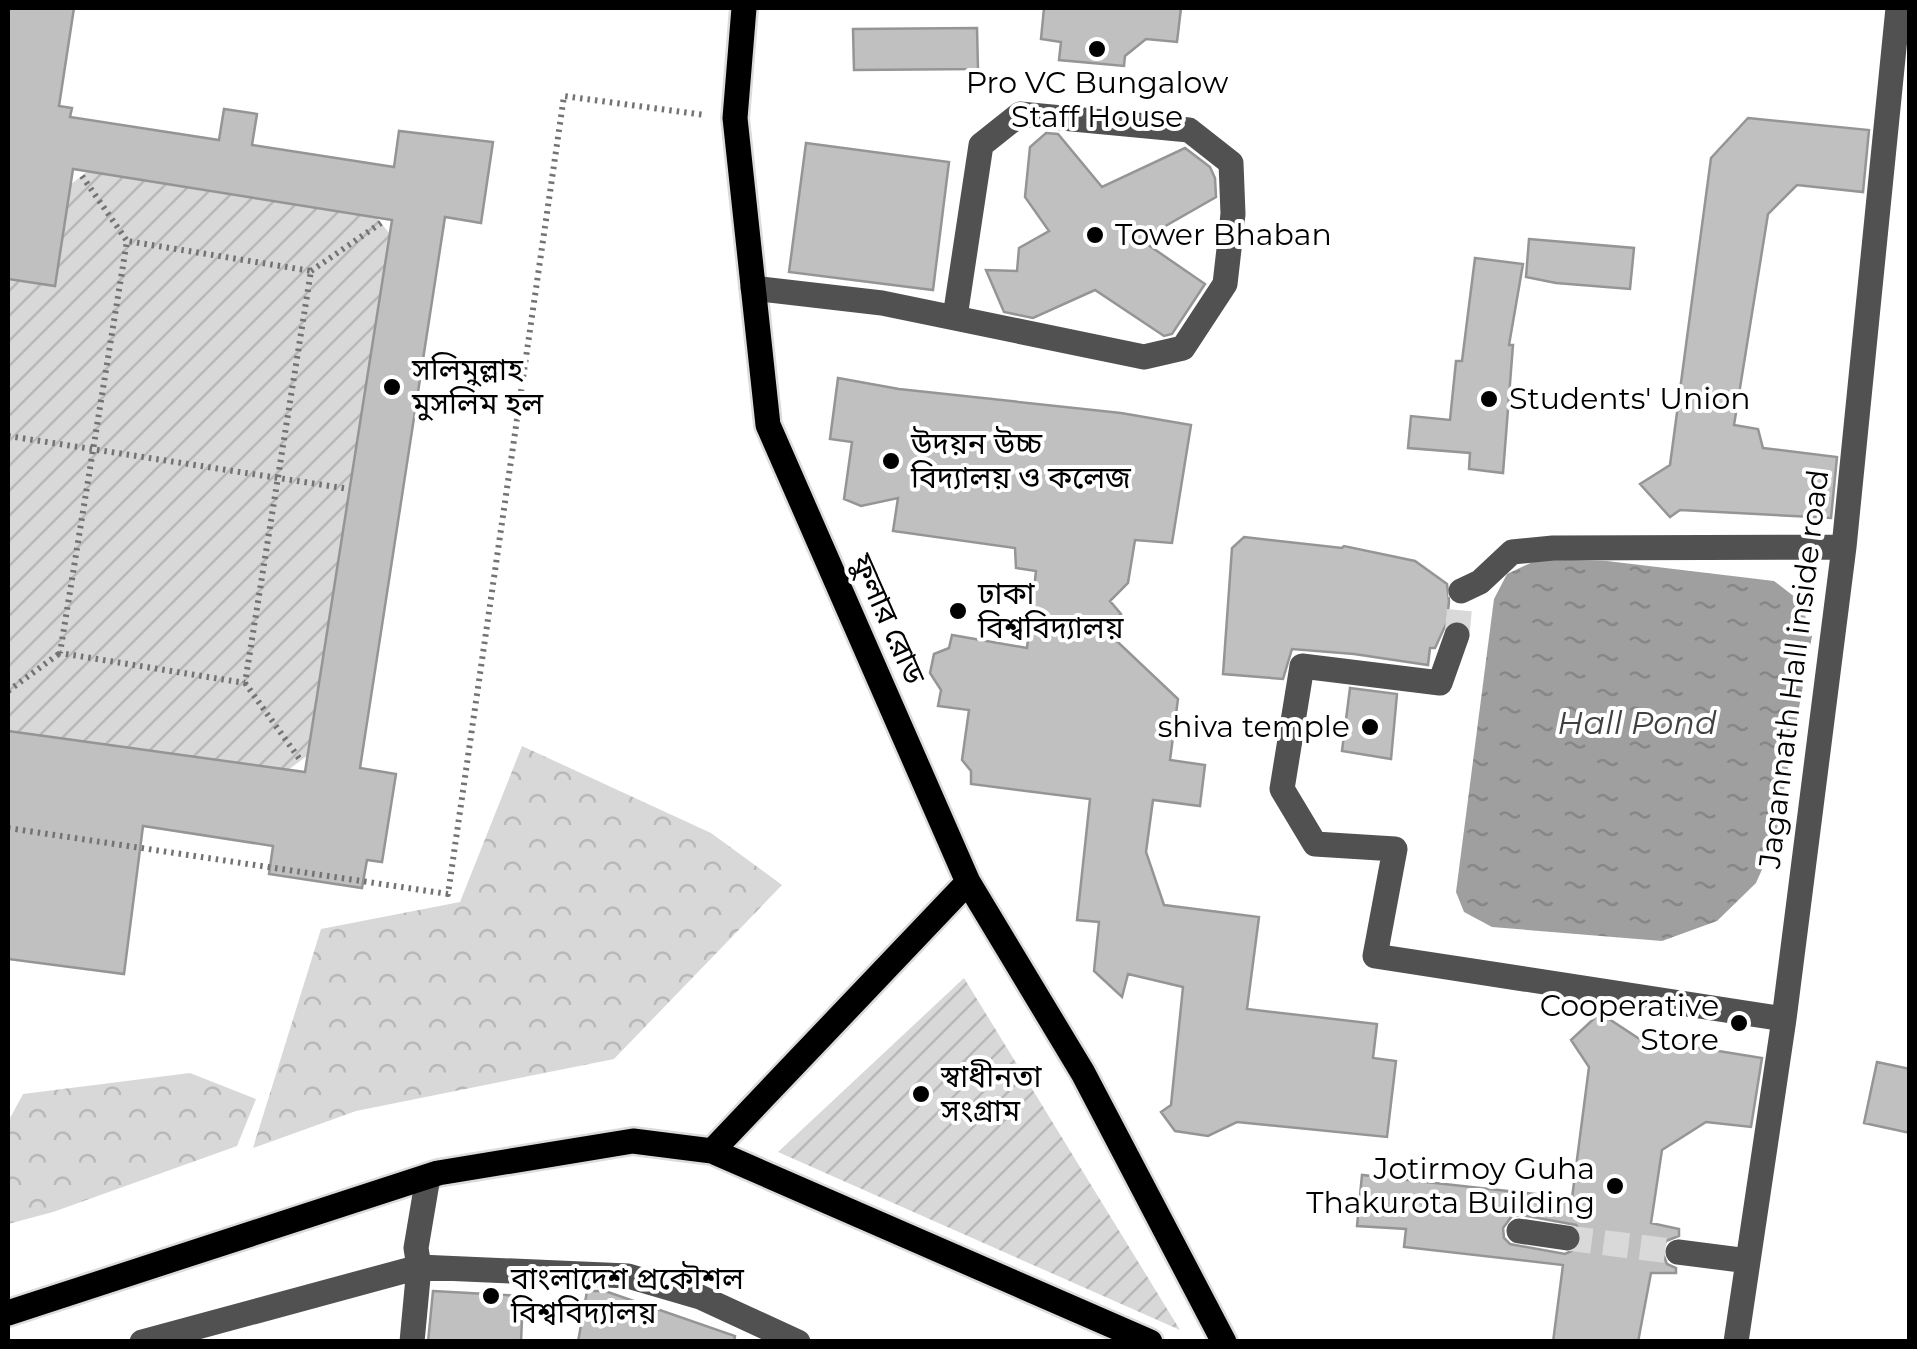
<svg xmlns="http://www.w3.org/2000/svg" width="1917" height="1349" font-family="Montserrat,'Noto Sans Bengali',sans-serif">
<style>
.forest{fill:url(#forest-crowns)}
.garden{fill:url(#garden-furrows)}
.water{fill:url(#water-ripples)}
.building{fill:#c0c0c0;stroke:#959595;stroke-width:2.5;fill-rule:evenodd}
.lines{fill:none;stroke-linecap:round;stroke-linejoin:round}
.minor-tunnel{stroke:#d9d9d9;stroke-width:25;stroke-dasharray:25 12;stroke-linecap:butt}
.major-casing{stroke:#dbdbdb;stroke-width:30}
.path{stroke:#737373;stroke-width:6;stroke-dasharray:2.5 5;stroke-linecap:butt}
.minor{stroke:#515151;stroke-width:25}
.major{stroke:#000;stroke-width:25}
.poi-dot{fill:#000;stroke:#fff;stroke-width:4}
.labels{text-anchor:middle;stroke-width:8;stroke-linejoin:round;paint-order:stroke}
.poi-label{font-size:30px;fill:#000;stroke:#fff;text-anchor:start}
.street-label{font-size:30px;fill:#000;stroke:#fff}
.water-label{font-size:32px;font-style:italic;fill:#404040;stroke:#fff}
</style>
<defs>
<pattern id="forest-crowns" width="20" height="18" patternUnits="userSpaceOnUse" patternTransform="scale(2.5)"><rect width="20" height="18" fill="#d8d8d8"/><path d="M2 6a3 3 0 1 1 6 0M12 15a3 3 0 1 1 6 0" fill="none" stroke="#b8b8b8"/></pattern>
<pattern id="garden-furrows" width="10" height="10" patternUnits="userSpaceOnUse" patternTransform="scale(2.5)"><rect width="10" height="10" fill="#d8d8d8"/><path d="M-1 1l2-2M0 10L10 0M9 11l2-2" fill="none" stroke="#b8b8b8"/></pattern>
<pattern id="water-ripples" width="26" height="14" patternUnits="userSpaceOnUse" patternTransform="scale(2.5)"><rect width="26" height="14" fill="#9f9f9f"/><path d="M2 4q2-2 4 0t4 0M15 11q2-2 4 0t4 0" fill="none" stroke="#878787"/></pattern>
</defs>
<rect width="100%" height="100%" fill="#fff"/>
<path class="forest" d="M522,746L711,833L782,885L614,1059L356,1111L253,1148L321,929L460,902Z
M190,1073L256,1099L237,1146L53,1212L8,1224V1122L23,1094Z"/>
<path class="garden" d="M88,171L376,217L390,234L307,756L288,770L8,731V279L55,286L71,184Z
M964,978L1180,1330L778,1152Z"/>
<path class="water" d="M1539,559L1607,561L1774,581L1800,601L1812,636L1775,840L1756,883L1717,921L1662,941L1492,927L1464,912L1456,892L1494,599L1507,574Z"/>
<path class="building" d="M8,8H74L59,106L72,108L70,117L219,140L224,109L257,114L252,145L394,167L399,131L493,142L481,223L445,217L360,768L396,774L382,862L367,860L362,888L269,874L273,846L143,826L124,974L8,959V731L305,772L392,220L73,169L55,286L8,279Z
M1044,8H1181L1177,42L1146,39L1125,56L1124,66L1059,60L1061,42L1041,39Z
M977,28L978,69L854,70L853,29Z
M1748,118L1869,130L1863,192L1797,185L1768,214L1734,425L1758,429L1763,448L1837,457L1831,518L1680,510L1670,517L1640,484L1670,465L1711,158Z
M1046,133L1058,134L1102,187L1185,148L1210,167L1215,178L1216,197L1141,240L1205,284L1172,334L1164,336L1095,290L1033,318L1004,312L986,270L1017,271L1019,248L1049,231L1025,197L1030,147Z
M806,143L949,162L933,290L789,272Z
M1529,239L1634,248L1630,289L1556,283L1526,277Z
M1475,258L1523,264L1509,345H1513L1503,473L1469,469L1470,453L1408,448L1411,416L1450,420L1456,361H1462Z
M838,378L899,389L1121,413L1191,425L1172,543L1135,540L1128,583L1110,601L1121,614L1105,630L1178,699L1170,760L1205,765L1200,806L1153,800L1146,852L1164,905L1259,917L1247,1009L1377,1024L1373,1058L1396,1061L1387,1137L1237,1122L1208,1136L1175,1131L1161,1112L1171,1105L1183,987L1128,974L1122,997L1094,971L1099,922L1077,920L1090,799L971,784V771L962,760L969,710L938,706L941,690L930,673L934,654L949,648L952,635L1027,648L1036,571L1016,568L1015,548L893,531L898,498L861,506L844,499L852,442L830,439Z
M1244,537L1342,548L1344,546L1415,561L1447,584L1449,601L1447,622L1435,648H1430L1428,665L1354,654L1292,649L1283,679L1223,674L1232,548Z
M1350,688L1397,694L1391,759L1342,751Z
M1600,1013L1638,1038L1762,1058L1751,1127L1706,1122L1662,1150L1651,1223L1679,1229V1236L1666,1241L1662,1251L1667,1264L1676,1268V1273H1651L1638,1342H1553L1563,1265L1404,1247L1406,1229L1357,1226L1362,1175L1572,1198L1589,1067L1571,1040ZM1521,1215L1576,1225L1582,1233L1580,1247L1565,1254L1510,1244L1504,1238L1503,1228L1512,1216Z
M1877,1062L1910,1069V1133L1864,1123Z
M433,1291L523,1296L521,1342H428Z
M587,1291H605L735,1336L734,1342H578Z"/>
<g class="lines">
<path class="minor-tunnel" d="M1457,635L1461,591
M1567,1238L1678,1252"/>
<defs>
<path id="major" d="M744,8L735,118L768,425L968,882L1083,1073L1224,1342
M712,1151L968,882
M8,1313L438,1173L633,1141L712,1151L1150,1342"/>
</defs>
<use href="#major" class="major-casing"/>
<path class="path" d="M82,176L127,241L60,653L245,683L311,271L127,241
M311,271L381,223
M8,436L349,489
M245,683L301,761
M8,691L60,653
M8,828L448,894L564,96L705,115"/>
<path class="minor" d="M753,288L882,303L1144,357L1183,348L1225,284L1233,214L1231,163L1189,130L1020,114L981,145L955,317
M1461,591L1480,582L1512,552L1553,548L1844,547
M1457,635L1440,683L1302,666L1282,789L1315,844L1395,849L1375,956L1784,1019
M1519,1231L1567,1238
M1678,1252L1748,1261
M142,1342L419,1267L416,1248L428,1177
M412,1342L419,1267L628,1276L700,1297L798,1342
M1736,1342L1784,1019L1844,547L1898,8"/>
<use href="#major" class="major"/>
</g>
<g class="poi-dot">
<circle cx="1097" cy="49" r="10"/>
<circle cx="1095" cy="235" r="10"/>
<circle cx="392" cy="387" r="10"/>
<circle cx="1489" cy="399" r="10"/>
<circle cx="891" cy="461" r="10"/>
<circle cx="958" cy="611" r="10"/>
<circle cx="1370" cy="727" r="10"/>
<circle cx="1739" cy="1023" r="10"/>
<circle cx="921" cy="1094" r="10"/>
<circle cx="1615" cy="1186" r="10"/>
<circle cx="491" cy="1296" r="10"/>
</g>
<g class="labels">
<g class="poi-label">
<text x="1097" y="93" text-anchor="middle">Pro VC Bungalow<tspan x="1097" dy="34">Staff House</tspan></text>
<text x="1115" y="245">Tower Bhaban</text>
<text x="412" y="380">সলিমুল্লাহ<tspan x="412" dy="34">মুসলিম হল</tspan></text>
<text x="1509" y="409">Students' Union</text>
<text x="911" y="454">উদয়ন উচ্চ<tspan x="911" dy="34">বিদ্যালয় ও কলেজ</tspan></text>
<text x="978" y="604">ঢাকা<tspan x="978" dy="34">বিশ্ববিদ্যালয়</tspan></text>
<text x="1350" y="737" text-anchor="end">shiva temple</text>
<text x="1719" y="1016" text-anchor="end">Cooperative<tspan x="1719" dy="34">Store</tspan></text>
<text x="941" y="1087">স্বাধীনতা<tspan x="941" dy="34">সংগ্রাম</tspan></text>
<text x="1595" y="1179" text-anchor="end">Jotirmoy Guha<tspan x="1595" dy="34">Thakurota Building</tspan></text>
<text x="511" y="1289">বাংলাদেশ প্রকৌশল<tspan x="511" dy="34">বিশ্ববিদ্যালয়</tspan></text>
</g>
<g class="street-label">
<text transform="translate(888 619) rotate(66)" y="10">ফুলার রোড</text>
<text transform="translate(1794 669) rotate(-83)" y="10">Jagannath Hall inside road</text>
</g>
<g class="water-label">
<text x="1637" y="734">Hall Pond</text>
</g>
</g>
<rect width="1917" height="1349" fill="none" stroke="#000000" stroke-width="20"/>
</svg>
